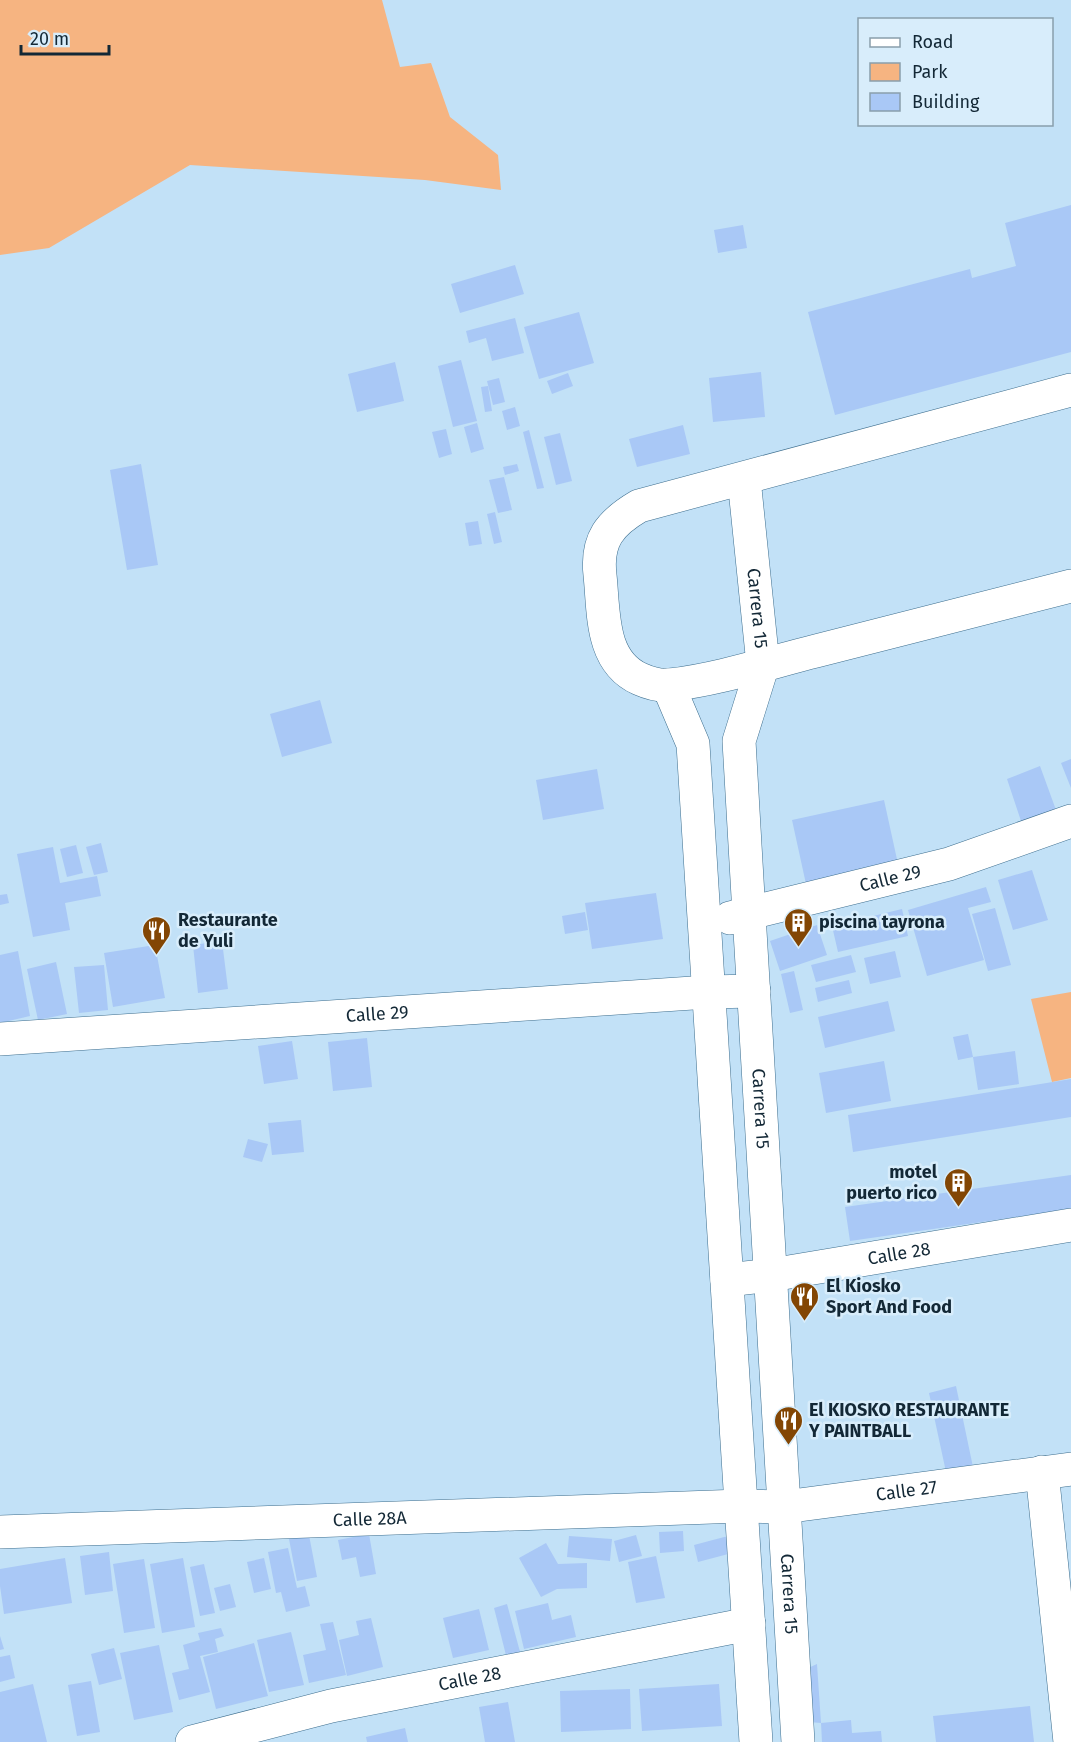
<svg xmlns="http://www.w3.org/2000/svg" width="1071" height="1742" font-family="'Fira Sans',sans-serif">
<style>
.green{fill:#f6b481}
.building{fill:#a9c8f6}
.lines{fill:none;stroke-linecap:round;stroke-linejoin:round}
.minor-casing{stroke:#3d6e8e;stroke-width:34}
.major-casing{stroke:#3d6e8e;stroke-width:34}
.minor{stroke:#fff;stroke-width:33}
.major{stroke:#fff;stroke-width:33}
.labels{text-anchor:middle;stroke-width:5;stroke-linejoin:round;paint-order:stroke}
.street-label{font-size:18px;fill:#132836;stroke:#d8edfb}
.poi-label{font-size:18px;font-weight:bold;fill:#132836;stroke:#d8edfb;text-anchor:start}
</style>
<rect width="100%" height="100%" fill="#c2e1f7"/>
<path class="green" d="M0,0H382L400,67L431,63L450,117L498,155L501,190L425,180L190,165L49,248L0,255Z
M1071,992V1078L1052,1082L1031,999Z"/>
<path class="building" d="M1071,205V352L835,415L808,312L970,269L972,278L1016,266L1005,223Z
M743,225L747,248L718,253L714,230Z
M515,265L524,294L460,313L451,284Z
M579,312L594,363L539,379L524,327Z
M515,318L524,353L492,361L486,338L469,343L466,331Z
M461,360L477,421L453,427L438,366Z
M395,362L404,401L357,412L348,374Z
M761,372L765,417L713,422L709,378Z
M568,373L573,386L552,394L547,381Z
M499,378L505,402L493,405L487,381Z
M488,386L492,411L485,412L481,387Z
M515,407L520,426L507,430L502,411Z
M477,423L484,449L471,453L464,427Z
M683,425L690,454L637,467L629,439Z
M446,429L452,454L439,458L432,432Z
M529,430L544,488L537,489L523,432Z
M560,433L572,481L556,485L544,437Z
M141,464L158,565L127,570L110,470Z
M517,464L519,471L505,475L503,467Z
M504,477L512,510L498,513L489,480Z
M495,512L502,542L494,544L487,514Z
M478,521L482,544L469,546L465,523Z
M320,700L332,743L282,757L270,714Z
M1071,759V788L1061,763Z
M1040,766L1056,810L1022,824L1007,779Z
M597,769L604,809L543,820L536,780Z
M884,800L898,864L806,884L792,820Z
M101,843L108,872L94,875L86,847Z
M76,845L83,873L67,877L60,849Z
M53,847L60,883L97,876L101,896L65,903L70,930L33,937L17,854Z
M1032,870L1048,920L1013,930L998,880Z
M986,887L991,902L968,908L984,960L927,976L908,910Z
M656,893L663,939L592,949L585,903Z
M7,894L9,903L0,905V895Z
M995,908L1011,965L988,971L972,914Z
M902,909L908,936L838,952L832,926Z
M585,912L588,930L565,934L562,916Z
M817,925L827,955L780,971L770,941Z
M222,941L228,989L198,993L193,945Z
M155,945L165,998L113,1007L104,953Z
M18,951L30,1016L0,1023V955Z
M895,951L901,977L870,984L864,958Z
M851,955L856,972L816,982L811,965Z
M56,962L67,1014L38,1020L27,969Z
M104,965L108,1010L79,1013L74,967Z
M794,971L803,1010L790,1013L781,974Z
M849,980L852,993L818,1002L815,988Z
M888,1001L895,1031L825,1048L818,1017Z
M968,1034L973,1057L958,1060L953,1037Z
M367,1038L372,1087L333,1091L328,1042Z
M292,1041L298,1079L264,1084L258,1046Z
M1015,1051L1019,1084L978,1090L973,1057Z
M884,1061L891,1101L826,1113L819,1073Z
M1071,1079V1117L853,1152L848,1115Z
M301,1120L304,1152L272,1155L268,1123Z
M248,1139L268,1144L262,1162L243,1157Z
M1071,1175V1209L850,1241L845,1207Z
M956,1386L973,1467L946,1472L929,1393Z
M683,1531L684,1551L660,1553L659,1532Z
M369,1534L376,1574L360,1577L356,1557L342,1560L338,1540Z
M309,1535L317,1577L297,1581L289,1539Z
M636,1535L642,1556L619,1562L614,1541Z
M569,1536L612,1539L610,1561L567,1557Z
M728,1536L732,1553L698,1562L694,1545Z
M546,1543L558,1564L587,1563V1588L557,1589L541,1597L519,1558Z
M288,1548L297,1588L305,1586L310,1606L286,1612L281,1592L276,1593L268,1552Z
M109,1552L113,1591L85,1595L80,1556Z
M656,1556L665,1598L636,1603L628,1562Z
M65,1558L72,1603L4,1614L0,1586V1569Z
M183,1558L195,1627L162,1633L150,1564Z
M264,1558L271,1589L254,1593L247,1562Z
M144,1559L155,1628L124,1633L113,1564Z
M204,1564L215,1613L200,1616L190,1567Z
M230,1584L236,1607L220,1611L214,1588Z
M548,1603L552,1620L571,1615L576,1637L524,1649L515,1611Z
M507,1604L522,1659L508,1663L494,1608Z
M479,1609L489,1650L453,1658L443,1618Z
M371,1618L383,1667L347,1676L339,1640L359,1635L356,1621Z
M333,1622L346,1675L309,1683L303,1655L326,1650L320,1624Z
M221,1628L224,1636L215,1639L218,1652L200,1656L210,1692L179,1700L172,1673L189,1669L183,1645L200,1640L198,1633Z
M291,1632L304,1685L269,1692L257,1640Z
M0,1636L4,1649L0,1650Z
M254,1643L268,1696L216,1709L203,1657Z
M159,1645L173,1712L134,1720L120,1653Z
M114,1648L122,1679L99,1685L91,1654Z
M10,1655L15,1678L0,1682V1657Z
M817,1664L821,1723L809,1722L806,1669Z
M91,1681L100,1732L77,1736L68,1685Z
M33,1684L47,1742H0V1692Z
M719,1684L722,1726L642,1731L639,1689Z
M630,1689L631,1729L561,1732L560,1691Z
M508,1702L515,1742H485L479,1707Z
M1030,1706L1034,1742H936L933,1716Z
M851,1720L852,1733L881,1731L882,1742H822L821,1723Z
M405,1728L408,1742H367L366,1737Z"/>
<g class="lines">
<defs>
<g id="minor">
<path d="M1071,390L639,506C610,523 596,540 600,575C604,612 600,661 640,679C649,683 661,686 670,685C720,679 768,663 816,651C901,629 986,608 1071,586"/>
<path id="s1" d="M744,479L763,664L739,741L749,914"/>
<path d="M668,685L693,744L756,1742"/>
<path id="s2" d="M730,918L949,864L1071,821"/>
<path id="s3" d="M0,1039L708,992L754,991"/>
<path id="s4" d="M727,1280L771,1275L1071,1225"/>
<path d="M1042,1472L1070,1742"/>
<path id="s5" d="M0,1532L741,1506L784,1507L1071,1469"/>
<path id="s6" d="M192,1742L331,1706L749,1624"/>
</g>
<g id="major">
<path id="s7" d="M749,914L798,1742"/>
</g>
</defs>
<use href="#minor" class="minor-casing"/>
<use href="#major" class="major-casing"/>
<use href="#minor" class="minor"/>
<use href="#major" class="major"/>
</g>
<defs>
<symbol id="building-pin" viewBox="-11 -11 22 30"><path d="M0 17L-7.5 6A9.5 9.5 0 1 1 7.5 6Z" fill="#834604" stroke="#d8edfb"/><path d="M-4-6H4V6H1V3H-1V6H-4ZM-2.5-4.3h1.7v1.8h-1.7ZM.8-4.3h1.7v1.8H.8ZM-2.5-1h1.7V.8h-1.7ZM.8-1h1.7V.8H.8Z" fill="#fff"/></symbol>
<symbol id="restaurant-pin" viewBox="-11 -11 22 30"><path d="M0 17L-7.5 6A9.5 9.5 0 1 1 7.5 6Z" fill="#834604" stroke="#d8edfb"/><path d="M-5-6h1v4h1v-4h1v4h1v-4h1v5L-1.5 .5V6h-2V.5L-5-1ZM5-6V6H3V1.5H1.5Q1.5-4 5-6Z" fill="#fff"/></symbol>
</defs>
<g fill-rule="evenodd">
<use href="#building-pin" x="782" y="906" width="33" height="45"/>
<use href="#restaurant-pin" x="140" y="914" width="33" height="45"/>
<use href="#building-pin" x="942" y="1166" width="33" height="45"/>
<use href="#restaurant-pin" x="788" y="1280" width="33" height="45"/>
<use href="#restaurant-pin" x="772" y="1404" width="33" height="45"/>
</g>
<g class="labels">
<g class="street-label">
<text dy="6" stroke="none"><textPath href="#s1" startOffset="130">Carrera 15</textPath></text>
<text dy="6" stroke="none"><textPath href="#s2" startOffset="165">Calle 29</textPath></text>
<text dy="6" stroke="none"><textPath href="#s3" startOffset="378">Calle 29</textPath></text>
<text dy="6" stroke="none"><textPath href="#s7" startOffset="195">Carrera 15</textPath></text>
<text dy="6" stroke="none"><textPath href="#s4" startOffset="174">Calle 28</textPath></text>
<text dy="6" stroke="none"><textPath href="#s5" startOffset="908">Calle 27</textPath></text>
<text dy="6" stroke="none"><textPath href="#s5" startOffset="370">Calle 28A</textPath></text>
<text dy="6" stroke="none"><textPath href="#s7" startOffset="681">Carrera 15</textPath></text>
<text dy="6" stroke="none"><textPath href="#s6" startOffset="285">Calle 28</textPath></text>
</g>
<g class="poi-label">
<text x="178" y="926">Restaurante<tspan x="178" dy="21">de Yuli</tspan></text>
<text x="819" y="928">piscina tayrona</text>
<text x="937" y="1178" text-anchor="end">motel<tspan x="937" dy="21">puerto rico</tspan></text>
<text x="826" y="1292">El Kiosko<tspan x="826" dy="21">Sport And Food</tspan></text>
<text x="809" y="1416">El KIOSKO RESTAURANTE<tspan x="809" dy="21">Y PAINTBALL</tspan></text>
</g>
</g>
<rect x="858" y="18" width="195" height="108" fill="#d8edfb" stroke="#899eac" stroke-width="1.5"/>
<rect x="870" y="38" width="30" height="9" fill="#ffffff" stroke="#899eac" stroke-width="1.5"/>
<text x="912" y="48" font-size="18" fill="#132836">Road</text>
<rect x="870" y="63" width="30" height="18" fill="#f6b481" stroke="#899eac" stroke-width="1.5"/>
<text x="912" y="78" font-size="18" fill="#132836">Park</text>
<rect x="870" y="93" width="30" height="18" fill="#a9c8f6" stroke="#899eac" stroke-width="1.5"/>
<text x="912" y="108" font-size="18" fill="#132836">Building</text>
<path d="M21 45v9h88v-9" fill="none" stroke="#132836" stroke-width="3"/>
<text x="30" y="45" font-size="18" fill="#132836" stroke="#d8edfb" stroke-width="4.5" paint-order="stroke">20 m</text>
</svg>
